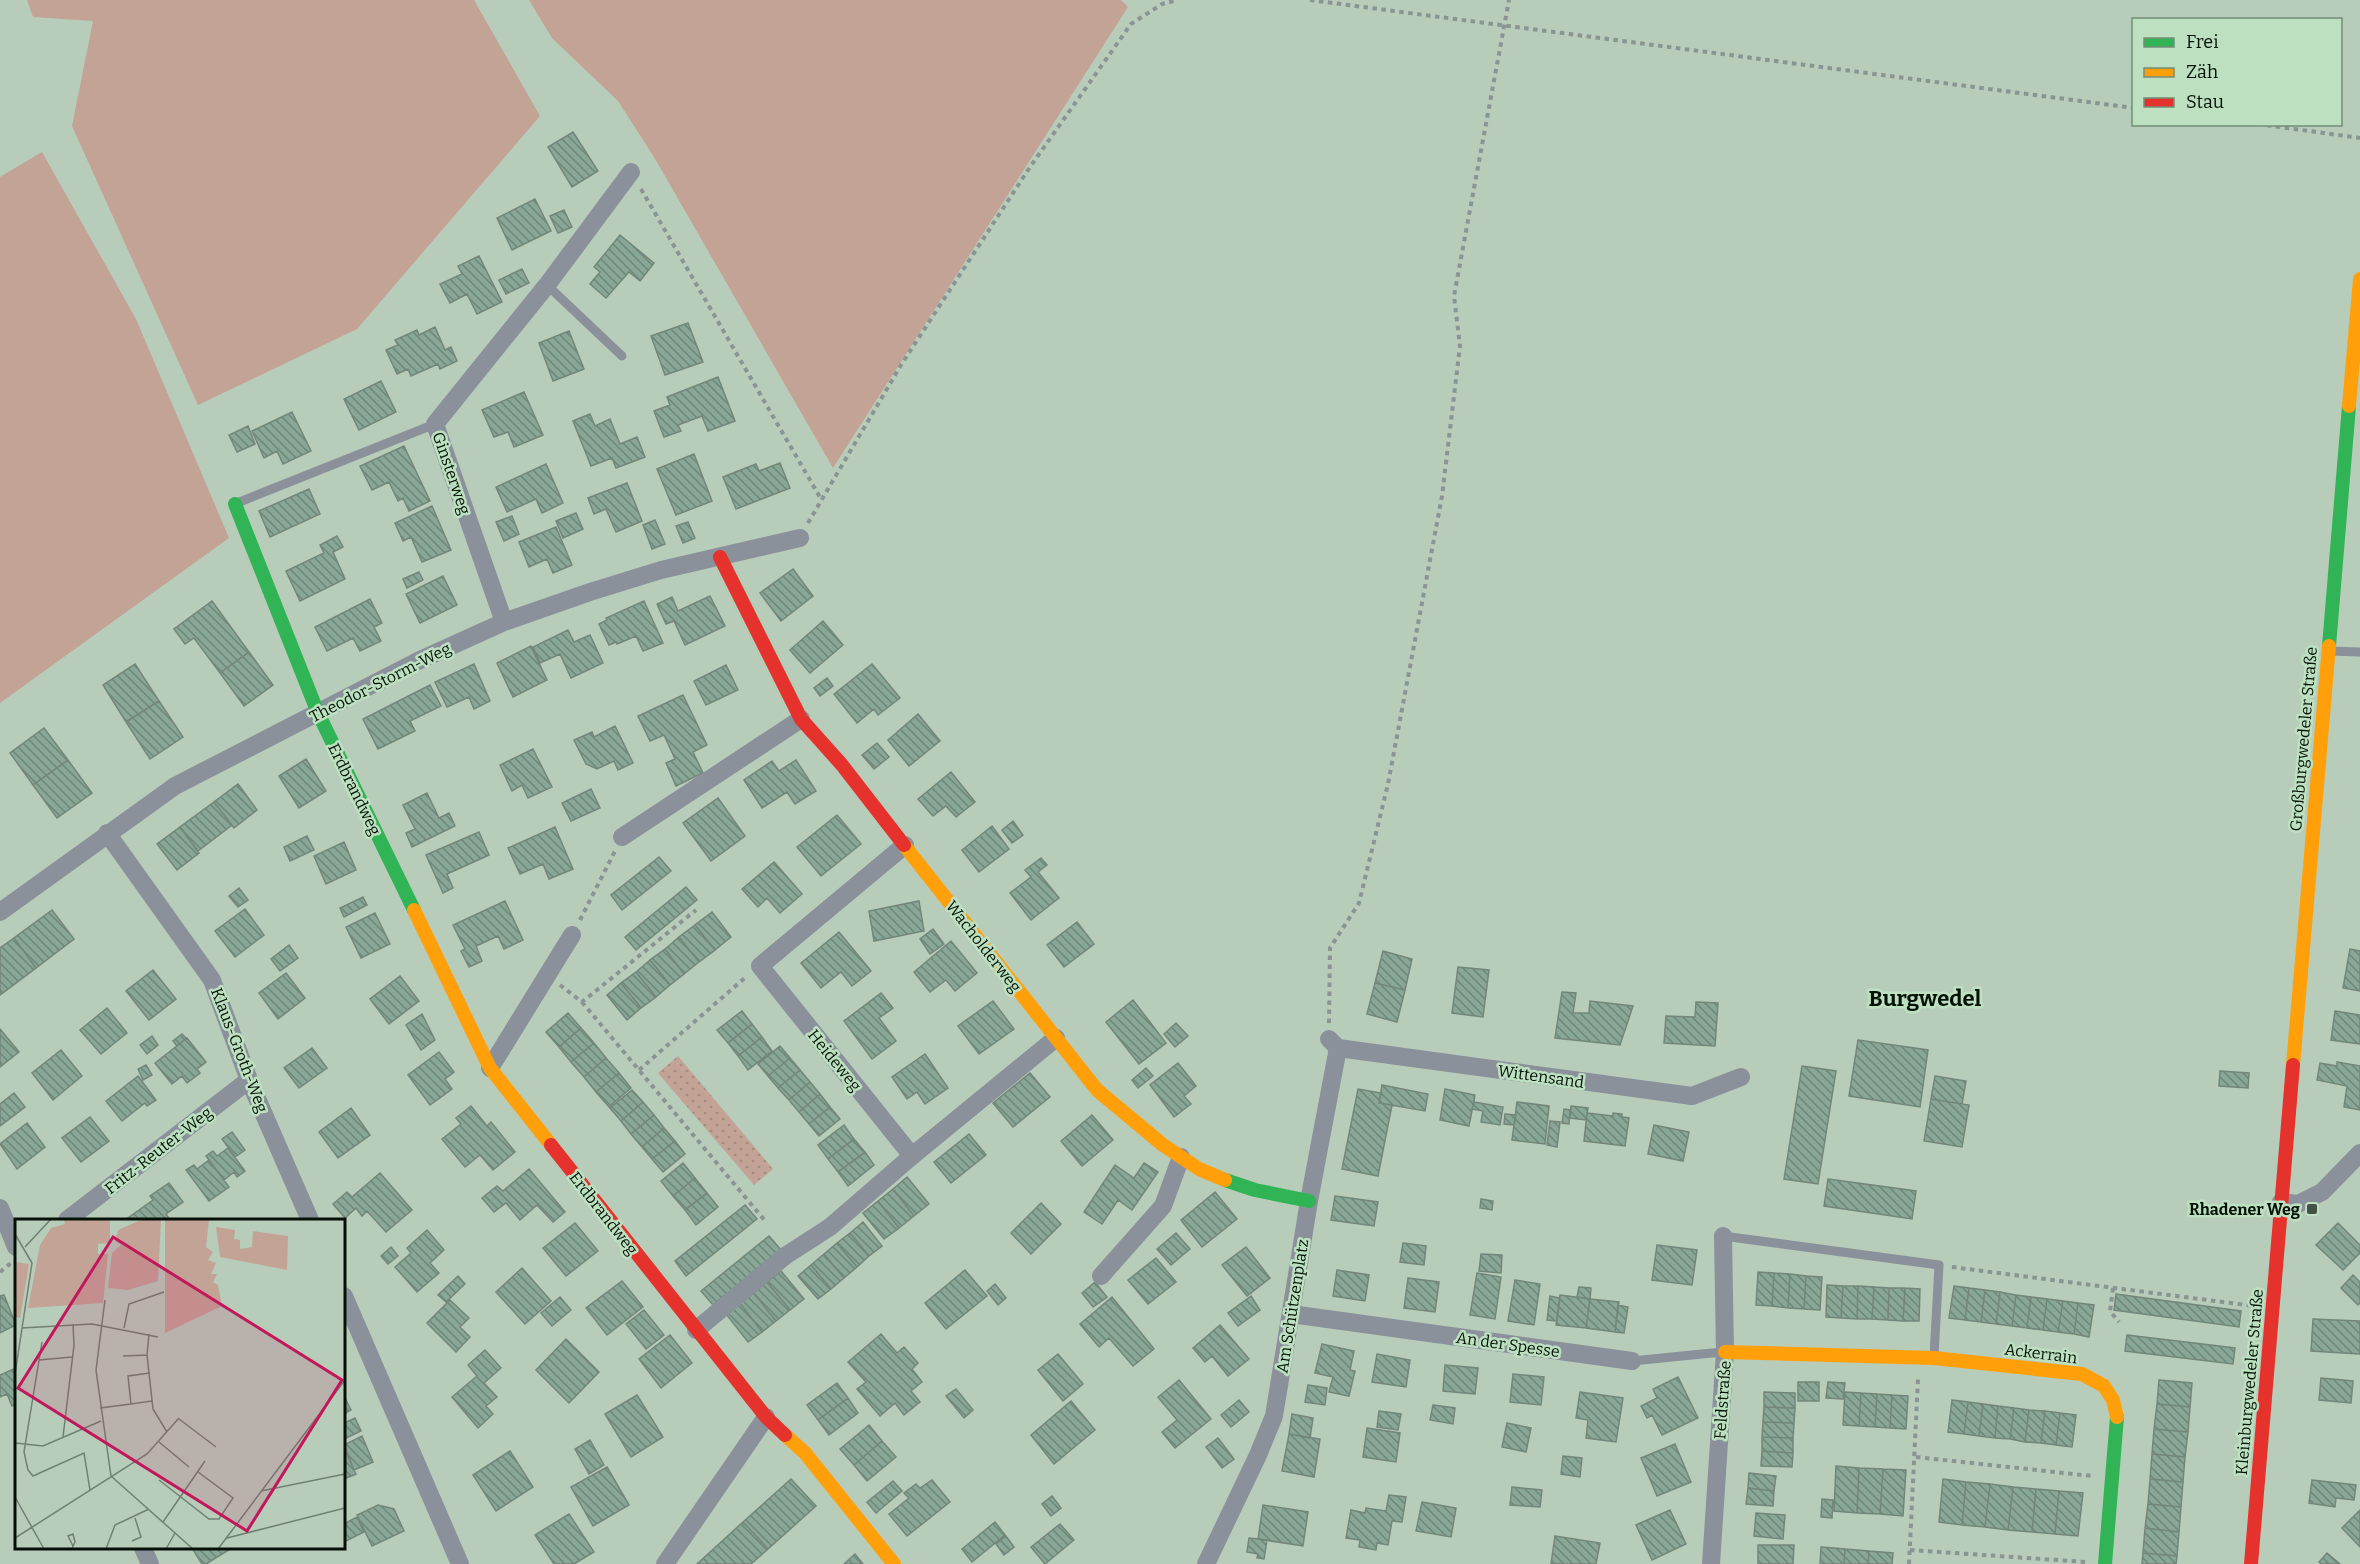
<svg xmlns="http://www.w3.org/2000/svg" width="2360" height="1564" font-family="Bitter,serif">
<style>
.green{fill:#c3a396}
.park{fill:url(#park-dots)}
.building{fill:url(#building-back-hatch);stroke:#74867a;stroke-width:1.5}
.lines{fill:none;stroke-linecap:round;stroke-linejoin:round}
.path{stroke:#899493;stroke-width:4;stroke-dasharray:4.5 4.5;stroke-linecap:butt}
.lane{stroke:#8a919b;stroke-width:9}
.street{stroke:#8a919b;stroke-width:18}
.fast{stroke:#30b455;stroke-width:14}
.slow{stroke:#ff9f0a;stroke-width:14}
.jam{stroke:#e5322d;stroke-width:14}
.poi-dot{fill:#445245;stroke:#bde1c0;stroke-width:2}
.labels{text-anchor:middle;stroke-width:5;stroke-linejoin:round;paint-order:stroke}
.street-label{font-size:16px;fill:#051106;stroke:#bde1c0}
.poi-label{font-size:16px;font-weight:bold;fill:#051106;stroke:#bde1c0;text-anchor:end}
.district-label{font-size:22px;font-weight:bold;fill:#051106;stroke:#bde1c0}
.inset-road{fill:none;stroke:#708172;stroke-width:1.5}
.view{fill:#c2185b;fill-opacity:0.15;stroke:#c2185b;stroke-width:3}
.inset-edge{fill:none;stroke:#051106;stroke-width:3}
</style>
<defs>
<pattern id="park-dots" width="8" height="8" patternUnits="userSpaceOnUse" patternTransform="scale(1.5)"><rect width="8" height="8" fill="#c3a396"/><path d="M2 2h.1M6 6h.1" fill="none" stroke="#a68b80" stroke-width="1.8" stroke-linecap="round"/></pattern>
<pattern id="building-back-hatch" width="6" height="6" patternUnits="userSpaceOnUse" patternTransform="scale(1.5)"><rect width="6" height="6" fill="#88a797"/><path d="M-1 5l2 2M0 0l6 6M5-1l2 2" fill="none" stroke="#6d8779"/></pattern>
</defs>
<rect width="100%" height="100%" fill="#b8ccba"/>
<path class="green" d="M27,0H474L540,116L357,329L198,405L72,126L93,21L33,17Z
M529,0H1121L1128,7L833,468L654,157L618,101L552,38Z
M42,152L136,319L229,538L0,703V177Z"/>
<path class="park" d="M678,1056L773,1169L754,1185L658,1073Z"/>
<path class="building" d="M573,132L598,171L572,187L548,147Z
M535,199L551,231L512,250L497,218Z
M564,210L572,227L558,233L550,216Z
M620,235L654,263L640,281L629,272L606,298L590,284L600,272L594,267Z
M479,256L502,302L477,314L467,294L450,303L440,284L462,274L458,266Z
M522,269L529,283L506,294L499,280Z
M688,323L703,362L665,375L651,336Z
M435,327L445,350L451,347L457,361L440,369L438,364L411,376L408,369L397,374L386,350L398,345L395,340L417,330L419,335Z
M569,331L584,369L553,381L539,343Z
M718,377L735,421L708,431L702,416L678,425L681,431L664,437L654,411L670,405L667,397Z
M381,381L396,412L359,430L344,399Z
M524,392L543,435L514,447L508,432L494,437L482,410Z
M292,412L311,451L283,464L277,451L264,458L252,431Z
M590,414L595,426L610,419L620,444L637,437L645,457L616,468L612,458L591,466L573,421Z
M248,426L255,444L237,452L229,435Z
M404,446L430,501L409,511L403,498L398,501L389,482L372,490L360,466Z
M694,454L712,501L676,515L657,469Z
M780,463L790,488L736,509L723,477L756,464L759,471Z
M546,464L563,503L542,513L536,499L507,512L496,487Z
M627,483L642,521L616,532L606,509L594,514L588,498Z
M309,489L320,514L270,537L259,511Z
M432,506L451,550L422,562L411,537L403,541L395,523Z
M576,513L583,529L563,538L556,521Z
M512,516L519,534L504,541L496,522Z
M655,520L665,544L652,549L643,525Z
M688,522L695,538L683,543L676,526Z
M556,527L572,565L553,573L547,559L529,567L519,542Z
M337,536L343,547L333,552L345,579L300,601L286,571L324,553L320,545Z
M793,569L813,596L781,621L760,593Z
M419,572L423,580L407,588L403,579Z
M443,576L457,605L420,623L406,594Z
M710,596L725,626L685,645L674,621L666,624L657,604L672,597L678,611Z
M370,599L382,623L374,627L381,641L360,651L353,638L327,651L315,627Z
M212,601L249,652L220,673L194,638L185,644L174,629Z
M644,601L663,643L643,651L636,636L617,644L616,642L609,645L599,624L607,620L606,618Z
M823,621L843,645L810,673L790,650Z
M568,630L574,642L590,635L603,663L571,678L560,654L540,663L533,647Z
M531,646L547,680L513,697L497,663Z
M249,652L273,685L244,706L220,673Z
M135,664L159,701L126,722L103,685Z
M474,664L490,701L474,709L469,697L447,707L435,682Z
M872,664L900,698L878,715L874,709L857,723L834,694Z
M726,665L738,690L706,705L694,681Z
M827,678L833,686L820,696L814,688Z
M430,685L441,706L410,721L415,731L378,749L363,719Z
M683,695L707,745L693,752L703,773L676,786L666,763L675,759L664,735L650,741L638,716Z
M159,701L183,737L150,759L126,722Z
M918,714L940,741L909,766L888,740Z
M615,726L633,763L618,770L614,761L597,769L586,764L574,740L592,732L594,737Z
M44,728L68,760L33,785L10,753Z
M877,743L889,757L874,769L862,755Z
M533,749L552,787L528,798L522,785L512,791L500,765Z
M306,759L326,791L299,808L279,776Z
M68,760L92,793L57,818L33,785Z
M796,760L816,791L795,804L787,792L762,808L744,780L772,761L779,771Z
M951,772L975,802L956,817L946,806L933,816L918,799Z
M238,784L257,810L234,828L214,802Z
M591,789L600,808L571,821L562,803Z
M427,793L439,818L449,813L455,826L412,847L406,833L415,829L403,805Z
M718,798L745,836L711,861L683,823Z
M214,802L232,825L198,851L180,827Z
M837,815L861,844L821,876L797,847Z
M1013,821L1023,835L1012,843L1002,830Z
M992,826L1009,849L979,872L962,850Z
M180,827L199,853L177,870L157,844Z
M555,827L573,869L549,879L543,864L520,874L508,848Z
M479,832L489,855L447,874L453,888L443,893L426,855Z
M307,836L314,850L290,861L284,847Z
M344,842L356,870L326,884L314,856Z
M659,857L671,871L622,910L611,895Z
M1041,858L1047,865L1038,872L1059,898L1031,920L1010,893L1031,877L1025,870Z
M774,862L802,894L780,913L767,898L758,907L742,889Z
M686,887L697,900L636,950L625,937Z
M239,888L248,900L238,907L229,896Z
M363,897L367,905L344,917L340,908Z
M505,901L523,940L504,949L498,936L476,946L482,961L469,967L461,951L465,949L453,925Z
M919,901L924,931L874,941L869,911Z
M245,909L264,935L235,957L215,931Z
M52,910L74,939L36,968L14,938Z
M712,912L731,937L715,950L695,925Z
M375,913L390,944L361,958L346,927Z
M1077,922L1094,944L1064,967L1047,945Z
M695,925L715,950L699,962L679,937Z
M933,929L944,944L930,954L920,939Z
M839,932L871,971L852,986L841,972L821,988L801,963Z
M679,937L699,962L684,974L665,949Z
M14,938L36,968L0,995V948Z
M951,941L977,973L955,991L946,980L930,992L914,972Z
M289,945L298,958L280,971L271,959Z
M665,949L684,974L670,985L650,960Z
M2350,949L2360,951V991L2343,988Z
M1383,951L1412,959L1405,990L1375,983Z
M650,960L670,985L656,997L636,972Z
M1458,967L1489,970L1483,1017L1452,1013Z
M153,970L176,999L149,1020L126,991Z
M636,972L656,997L641,1008L621,983Z
M286,973L305,998L278,1019L259,993Z
M400,976L419,1001L389,1024L370,999Z
M621,983L641,1008L627,1020L607,995Z
M1375,983L1405,990L1397,1022L1367,1014Z
M1562,992L1576,993L1573,1013H1589L1590,1001L1633,1006L1620,1045L1555,1038Z
M881,993L893,1008L879,1018L896,1041L872,1059L844,1021Z
M1133,1000L1166,1043L1139,1064L1106,1022Z
M993,1001L1014,1029L979,1054L958,1026Z
M1696,1002L1718,1003L1715,1046L1664,1043L1666,1016L1695,1017Z
M107,1008L127,1033L101,1054L80,1030Z
M742,1011L752,1024L728,1043L717,1030Z
M2335,1011L2360,1015V1044L2331,1040Z
M568,1013L581,1028L559,1047L546,1032Z
M422,1014L435,1040L421,1050L406,1025Z
M1176,1023L1188,1036L1175,1047L1164,1034Z
M752,1024L762,1037L738,1056L728,1043Z
M581,1028L594,1043L571,1062L559,1047Z
M0,1029L19,1052L0,1067Z
M182,1034L186,1038L177,1046L173,1041Z
M152,1036L158,1045L147,1054L140,1045Z
M762,1037L772,1051L748,1070L738,1056Z
M187,1038L206,1062L197,1069L200,1073L187,1083L182,1076L172,1084L155,1063Z
M1858,1040L1928,1050L1920,1107L1849,1096Z
M594,1043L606,1058L584,1077L571,1062Z
M780,1046L790,1058L768,1076L758,1064Z
M312,1048L327,1068L299,1088L284,1068Z
M61,1050L82,1076L53,1100L32,1073Z
M439,1052L454,1072L445,1079L452,1089L430,1105L408,1075Z
M925,1054L948,1088L925,1104L917,1092L907,1099L892,1077Z
M606,1058L619,1073L596,1092L584,1077Z
M790,1058L800,1070L778,1088L768,1076Z
M2337,1062L2360,1066V1110L2344,1107L2347,1086L2317,1080L2320,1063L2337,1066Z
M1178,1063L1196,1086L1184,1096L1191,1104L1174,1117L1150,1085Z
M146,1065L152,1075L143,1080L138,1069Z
M1802,1066L1836,1071L1818,1184L1784,1179Z
M1146,1068L1153,1076L1138,1088L1132,1080Z
M800,1070L810,1082L789,1100L778,1088Z
M2220,1071L2249,1073L2248,1088L2219,1086Z
M619,1073L631,1088L609,1107L596,1092Z
M1030,1073L1050,1097L1013,1127L993,1103Z
M138,1076L156,1100L147,1106L145,1103L122,1121L106,1101Z
M1935,1076L1966,1081L1962,1104L1931,1099Z
M810,1082L820,1094L799,1112L789,1100Z
M1382,1085L1428,1094L1425,1111L1379,1103Z
M1358,1089L1381,1093L1379,1103L1392,1105L1378,1176L1342,1169Z
M1445,1089L1475,1095L1469,1126L1440,1120Z
M632,1090L643,1102L621,1121L610,1108Z
M14,1093L25,1107L0,1126V1104Z
M820,1094L830,1107L809,1124L799,1112Z
M1931,1099L1969,1105L1962,1147L1924,1141Z
M643,1102L654,1115L631,1134L621,1121Z
M1474,1102L1503,1107L1500,1125L1481,1122L1483,1111L1472,1109Z
M1517,1102L1549,1106L1545,1144L1512,1140Z
M471,1106L487,1126L491,1122L515,1152L493,1170L480,1155L465,1167L442,1139L461,1124L456,1118Z
M1571,1106L1588,1108L1586,1120L1570,1118Z
M830,1107L840,1119L819,1136L809,1124Z
M351,1108L370,1135L338,1158L319,1132Z
M1564,1109L1570,1110L1569,1124L1562,1123Z
M1587,1113L1613,1116V1113L1622,1114V1117L1629,1118L1625,1146L1584,1141Z
M1505,1114L1516,1115L1514,1125L1504,1124Z
M654,1115L664,1128L642,1147L631,1134Z
M1092,1115L1113,1140L1082,1166L1061,1141Z
M90,1117L109,1141L81,1162L62,1138Z
M1550,1121L1560,1122L1557,1147L1547,1145Z
M27,1123L45,1147L17,1169L0,1144Z
M844,1125L854,1139L828,1159L818,1145Z
M1654,1125L1689,1132L1683,1161L1648,1154Z
M664,1128L675,1141L652,1159L642,1147Z
M232,1132L245,1150L235,1157L222,1139Z
M969,1134L986,1155L951,1183L934,1162Z
M854,1139L865,1152L838,1172L828,1159Z
M675,1141L685,1154L663,1172L652,1159Z
M228,1148L245,1171L237,1177L234,1172L224,1180L206,1156L213,1151L217,1156Z
M865,1152L874,1165L848,1186L838,1172Z
M209,1160L229,1187L209,1201L186,1170L194,1165L197,1169Z
M683,1163L695,1178L673,1196L661,1181Z
M1144,1163L1158,1172L1132,1210L1118,1200L1102,1224L1084,1212L1115,1165L1134,1178Z
M529,1169L565,1212L553,1222L537,1205L520,1220L506,1203L494,1212L482,1198L497,1186L503,1191Z
M380,1173L412,1210L386,1232L367,1211L362,1216L356,1208L345,1218L333,1204L347,1192L352,1197Z
M907,1177L929,1204L914,1216L893,1189Z
M695,1178L707,1193L685,1210L673,1196Z
M1828,1179L1916,1191L1912,1219L1824,1206Z
M169,1183L183,1202L166,1214L170,1220H125L153,1200L150,1196Z
M893,1189L914,1216L899,1228L878,1201Z
M1215,1192L1237,1219L1202,1247L1181,1220Z
M707,1193L718,1207L696,1225L685,1210Z
M1335,1196L1378,1202L1374,1226L1331,1220Z
M1481,1199L1493,1201L1492,1210L1480,1208Z
M878,1201L899,1228L884,1239L863,1213Z
M1041,1203L1061,1224L1031,1254L1011,1233Z
M745,1205L757,1219L686,1276L675,1261Z
M863,1222L882,1246L869,1256L850,1233Z
M575,1223L598,1251L566,1276L543,1248Z
M2338,1223L2360,1245V1253L2343,1270L2316,1245Z
M427,1230L444,1250L430,1263L439,1273L417,1292L395,1267L411,1253L407,1248Z
M850,1233L869,1256L857,1267L837,1243Z
M1176,1233L1190,1249L1171,1265L1157,1249Z
M769,1236L781,1250L713,1305L701,1291Z
M837,1243L857,1267L844,1278L824,1254Z
M1403,1243L1426,1246L1424,1265L1400,1262Z
M1657,1245L1697,1250L1692,1285L1652,1280Z
M391,1247L398,1256L388,1264L381,1256Z
M1246,1247L1270,1278L1247,1296L1222,1265Z
M824,1254L844,1278L831,1289L811,1265Z
M1481,1254L1502,1255L1501,1273L1479,1271Z
M1156,1258L1176,1282L1148,1304L1128,1280Z
M811,1265L831,1289L818,1299L798,1276Z
M522,1268L551,1301L525,1324L496,1292Z
M965,1270L987,1296L946,1329L925,1303Z
M1337,1270L1369,1275L1365,1301L1333,1296Z
M781,1271L804,1299L790,1310L767,1282Z
M1758,1272L1774,1273L1772,1306L1756,1305Z
M1477,1273L1501,1277L1495,1319L1470,1315Z
M1774,1273L1790,1274L1788,1308L1772,1306Z
M1790,1274L1806,1276L1804,1309L1788,1308Z
M2353,1275L2360,1282V1303L2358,1305L2341,1288Z
M458,1276L465,1284L446,1302L438,1295Z
M1806,1276L1822,1277L1820,1310L1804,1309Z
M1408,1278L1439,1282L1435,1312L1404,1308Z
M1515,1280L1540,1284L1534,1325L1508,1321Z
M622,1281L643,1307L607,1335L586,1308Z
M767,1282L790,1310L776,1321L753,1292Z
M1095,1282L1107,1297L1093,1307L1082,1293Z
M995,1284L1006,1298L998,1305L987,1291Z
M1827,1285L1843,1286L1841,1318L1826,1317Z
M1843,1286H1858L1857,1319L1841,1318Z
M1858,1286L1874,1287L1872,1319H1857Z
M1954,1286L1969,1288L1965,1320L1949,1318Z
M1579,1287L1591,1288L1590,1299L1577,1297Z
M1874,1287L1889,1288L1888,1320L1872,1319Z
M1889,1288H1905L1903,1321L1888,1320Z
M1905,1288L1920,1289L1919,1321H1903Z
M1969,1288L1985,1290L1981,1322L1965,1320Z
M1985,1290L2000,1292L1996,1324L1981,1322Z
M753,1292L776,1321L762,1332L740,1303Z
M2000,1292L2016,1295L2012,1326L1996,1324Z
M2116,1294L2241,1311L2239,1327L2114,1310Z
M4,1295L16,1325L0,1333V1296Z
M1560,1295L1590,1299L1586,1328L1556,1325Z
M2016,1295L2031,1297L2027,1328L2012,1326Z
M1251,1296L1260,1310L1238,1326L1228,1313Z
M1550,1296L1560,1298L1557,1321L1547,1320Z
M560,1297L571,1310L552,1326L541,1313Z
M1112,1297L1154,1349L1133,1366L1109,1338L1099,1347L1080,1324Z
M2031,1297L2047,1299L2043,1330L2027,1328Z
M1590,1299L1619,1302L1615,1332L1586,1328Z
M2047,1299L2063,1301L2058,1332L2043,1330Z
M450,1300L469,1318L460,1327L470,1337L456,1352L427,1323Z
M2063,1301L2078,1303L2074,1334L2058,1332Z
M740,1303L762,1332L748,1342L726,1314Z
M2078,1303L2094,1305L2089,1337L2074,1334Z
M1618,1305L1628,1307L1624,1333L1615,1332Z
M644,1310L664,1335L646,1349L626,1324Z
M2313,1319L2360,1321V1354L2311,1351Z
M1220,1325L1249,1359L1228,1376L1212,1356L1205,1362L1193,1348Z
M881,1334L897,1353L904,1347L918,1363L912,1369L922,1382L911,1391L920,1402L904,1415L895,1403L880,1416L857,1389L866,1382L848,1362Z
M670,1335L692,1363L661,1388L639,1359Z
M2127,1335L2235,1348L2233,1364L2125,1351Z
M566,1339L599,1372L569,1403L536,1370Z
M1322,1344L1354,1351L1350,1370L1355,1371L1349,1396L1329,1392L1333,1377L1315,1373Z
M485,1350L501,1368L484,1383L497,1397L486,1406L493,1414L478,1428L452,1397L477,1376L468,1365Z
M1058,1354L1083,1384L1063,1401L1038,1370Z
M1377,1354L1410,1360L1406,1387L1372,1382Z
M1445,1365L1478,1368L1475,1394L1443,1391Z
M16,1368V1404L12,1406L7,1394L0,1397V1375Z
M1513,1374L1544,1377L1541,1405L1510,1402Z
M1678,1377L1698,1418L1662,1435L1652,1415L1647,1418L1641,1406L1657,1398L1653,1389Z
M2321,1378L2353,1381L2351,1403L2319,1400Z
M1179,1380L1211,1419L1175,1448L1162,1432L1177,1420L1158,1397Z
M2159,1380L2192,1383L2190,1407L2157,1404Z
M1798,1382H1819V1401H1798Z
M1828,1382L1845,1383L1843,1399L1826,1398Z
M837,1383L848,1398L818,1420L807,1405Z
M1308,1385L1327,1388L1325,1405L1305,1402Z
M956,1389L973,1410L964,1418L946,1396Z
M1580,1392L1623,1398L1616,1442L1586,1438L1588,1420L1576,1418Z
M1764,1392L1795,1393V1408L1764,1407Z
M1845,1392L1861,1393L1859,1426L1843,1425Z
M1861,1393L1877,1394L1875,1427L1859,1426Z
M1877,1394L1892,1395L1890,1428L1875,1427Z
M637,1395L663,1437L631,1457L605,1414Z
M1892,1395L1908,1396L1906,1429L1890,1428Z
M344,1396L351,1410L344,1414Z
M848,1398L858,1413L829,1435L818,1420Z
M1239,1400L1249,1412L1231,1427L1221,1415Z
M1952,1400L1968,1402L1964,1434L1948,1432Z
M1071,1401L1095,1430L1054,1464L1031,1435Z
M1968,1402L1983,1404L1979,1436L1964,1434Z
M1983,1404L1998,1406L1995,1438L1979,1436Z
M2157,1404L2190,1407L2188,1432L2154,1429Z
M1433,1405L1455,1408L1453,1424L1430,1420Z
M1998,1406L2014,1408L2010,1439L1995,1438Z
M1764,1407L1795,1408L1794,1423L1763,1422Z
M2014,1408L2029,1410L2025,1442L2010,1439Z
M2029,1410L2045,1411L2041,1443L2025,1442Z
M1379,1411L1401,1414L1398,1430L1377,1427Z
M2045,1411L2060,1413L2056,1445L2041,1443Z
M2060,1413L2076,1415L2072,1447L2056,1445Z
M1292,1414L1313,1418L1310,1438L1289,1434Z
M355,1418L361,1431L344,1439V1423Z
M1763,1422L1794,1423L1793,1438L1762,1437Z
M1507,1423L1531,1428L1526,1452L1502,1447Z
M869,1425L882,1441L854,1465L840,1449Z
M1367,1428L1400,1433L1396,1462L1363,1457Z
M2154,1429L2188,1432L2185,1457L2152,1454Z
M1289,1434L1320,1439L1314,1477L1282,1471Z
M362,1436L373,1462L354,1470L344,1445Z
M1762,1437L1793,1438V1453L1762,1451Z
M1218,1438L1234,1459L1222,1468L1206,1447Z
M590,1440L604,1465L589,1474L575,1449Z
M882,1441L896,1457L867,1481L854,1465Z
M1675,1444L1691,1482L1657,1496L1641,1458Z
M344,1448L356,1474L344,1479Z
M510,1451L533,1487L496,1511L473,1475Z
M1762,1451L1793,1453L1792,1467L1761,1466Z
M2152,1454L2185,1457L2183,1482L2150,1479Z
M1563,1456L1582,1458L1580,1477L1561,1474Z
M1836,1466L1859,1468L1857,1513L1834,1511Z
M607,1467L629,1505L593,1526L571,1487Z
M1859,1468L1883,1469L1880,1514L1857,1513Z
M1883,1469L1906,1470L1903,1516L1880,1514Z
M1749,1473L1776,1476L1774,1491L1748,1488Z
M791,1479L816,1506L768,1549L743,1522Z
M1943,1479L1966,1482L1962,1525L1939,1522Z
M2150,1479L2183,1482L2181,1507L2148,1504Z
M932,1480L950,1502L907,1536L889,1514L909,1498L904,1493L916,1484L920,1488Z
M2312,1480L2356,1485L2354,1500L2336,1498L2335,1507L2309,1503Z
M893,1481L902,1491L876,1513L867,1502Z
M1966,1482L1990,1484L1985,1527L1962,1525Z
M1990,1484L2013,1487L2008,1530L1985,1527Z
M1512,1487L1542,1490L1540,1507L1510,1505Z
M2013,1487L2036,1489L2032,1532L2008,1530Z
M1748,1488L1774,1491L1773,1506L1746,1504Z
M2036,1489L2059,1491L2055,1534L2032,1532Z
M2059,1491L2083,1493L2078,1536L2055,1534Z
M1389,1495L1406,1497L1402,1522L1392,1521L1388,1545L1377,1543L1376,1550L1359,1547L1360,1540L1346,1538L1351,1510L1365,1513L1366,1508L1386,1511Z
M1052,1496L1061,1508L1051,1516L1042,1504Z
M1822,1499L1833,1500L1832,1518L1821,1517Z
M1422,1502L1456,1508L1451,1537L1416,1531Z
M2148,1504L2181,1507L2179,1532L2145,1528Z
M378,1505L394,1509L404,1531L372,1546L357,1515Z
M1263,1505L1308,1512L1303,1546L1258,1539Z
M1670,1510L1686,1544L1652,1560L1636,1525Z
M2360,1510V1547L2342,1528Z
M1756,1513L1785,1515L1783,1539L1754,1536Z
M569,1514L594,1552L574,1564H554L535,1535Z
M357,1517L364,1532L344,1542V1524Z
M743,1522L768,1549L751,1564H697Z
M995,1522L1005,1535L972,1562L962,1549Z
M1060,1524L1074,1540L1045,1564L1031,1547Z
M2145,1528L2179,1532L2177,1556L2143,1553Z
M1006,1536L1014,1547L1004,1555L996,1544Z
M1555,1536L1600,1543L1596,1564H1551Z
M1249,1538L1267,1540L1264,1559L1257,1558L1258,1554L1247,1552Z
M1758,1545H1794L1793,1564H1758Z
M1821,1547L1845,1549L1844,1564H1820Z
M192,1548H232L206,1564H202Z
M1845,1549L1869,1551L1868,1564H1844Z
M1869,1551L1893,1553L1892,1564H1868Z
M2143,1553L2177,1556L2176,1564H2142Z
M2327,1553L2340,1564H2322L2319,1562Z
M855,1554L863,1564H844Z"/>
<g class="lines">
<path class="path" d="M1310,0L2134,108
M2258,124L2360,138
M641,189L821,499
M808,523L901,365L1030,167L1131,24L1162,4L1178,0
M580,920L615,851
M560,985L582,1002L696,910
M582,1002L766,1222
M1329,1023L1330,948L1359,903L1388,784L1442,496L1460,346L1454,296L1509,0
M639,1070L747,976
M1952,1267L2254,1306
M0,1272L11,1263
M2113,1288L2110,1311L2119,1322
M1916,1457L2092,1476
M1910,1550L2086,1562
M1909,1564L1918,1379"/>
<path class="lane" d="M547,285L622,356
M237,503L435,424
M2329,651L2360,652
M1723,1236L1939,1265L1934,1356
M1632,1361L1722,1352"/>
<path class="street" d="M504,622L435,424L547,285L631,172
M107,833L212,980L249,1080L310,1220
M622,837L801,719
M905,845L760,966L912,1156L1056,1038
M0,912L175,786L418,661L504,622L590,592L661,570L800,538
M1338,1048L1692,1096L1741,1077
M490,1068L572,935
M2281,1202L2298,1204L2322,1192L2360,1153
M0,1208L16,1247
M67,1220L249,1080
M1101,1276L1163,1206L1181,1157
M344,1296L460,1564
M1291,1314L1632,1361
M696,1330L785,1256L830,1227L912,1156
M143,1548L150,1564
M665,1564L766,1417
M1206,1564L1258,1455L1274,1416L1309,1201L1338,1048L1329,1039
M1711,1564L1725,1352L1723,1236"/>
<path class="fast" d="M235,504L318,713L414,910
M2329,646L2349,406
M1225,1180L1255,1190L1309,1201
M2105,1564L2117,1417"/>
<path class="slow" d="M2349,406L2360,279
M904,845L1097,1090L1163,1145L1199,1169L1225,1180
M414,910L490,1068L551,1145
M2293,1065L2329,646
M1725,1352L1934,1358L2082,1374L2104,1386L2113,1400L2117,1417
M785,1435L805,1453L894,1564"/>
<path class="jam" d="M720,557L801,719L842,765L904,845
M551,1145L766,1417L785,1435
M2251,1564L2293,1065"/>
</g>
<rect class="poi-dot" x="2306" y="1203" width="12" height="12" rx="3"/>
<g class="labels">
<g class="street-label">
<text transform="translate(452 473) rotate(71)" y="6">Ginsterweg</text>
<text transform="translate(380 682) rotate(-27)" y="6">Theodor-Storm-Weg</text>
<text transform="translate(2303 739) rotate(-85)" y="6">Großburgwedeler Straße</text>
<text transform="translate(355 789) rotate(64)" y="6">Erdbrandweg</text>
<text transform="translate(984 946) rotate(52)" y="6">Wacholderweg</text>
<text transform="translate(240 1050) rotate(69)" y="6">Klaus-Groth-Weg</text>
<text transform="translate(835 1060) rotate(51)" y="6">Heideweg</text>
<text transform="translate(1541 1076) rotate(8)" y="6">Wittensand</text>
<text transform="translate(158 1150) rotate(-38)" y="6">Fritz-Reuter-Weg</text>
<text transform="translate(604 1213) rotate(52)" y="6">Erdbrandweg</text>
<text transform="translate(1292 1306) rotate(-81)" y="6">Am Schützenplatz</text>
<text transform="translate(1508 1344) rotate(8)" y="6">An der Spesse</text>
<text transform="translate(2041 1353) rotate(7)" y="6">Ackerrain</text>
<text transform="translate(2249 1382) rotate(-85)" y="6">Kleinburgwedeler Straße</text>
<text transform="translate(1722 1400) rotate(-86)" y="6">Feldstraße</text>
</g>
<g class="poi-label">
<text x="2300" y="1215">Rhadener Weg</text>
</g>
<g class="district-label">
<text x="1925" y="1006">Burgwedel</text>
</g>
</g>
<g transform="translate(15 1219)">
<rect width="330" height="330" fill="#b8ccba"/>
<path d="M49,0H95V24L83,25V35H93L88,84L13,89L25,26L36,9L50,5ZM128,0H146L143,62L113,71L93,69L97,34L106,26L100,22L103,11ZM150,0H194L191,28L198,33L193,41L201,44L196,55H202L198,63L203,66L207,87L150,114ZM201,8L220,11L219,20L225,21V30L237,28L238,12L273,17L272,51L205,38ZM0,43L14,45L5,99L0,98Z" fill="#c3a396"/>
<path class="inset-road" d="M0,15L17,44L0,155M10,28L36,0M90,81L81,151L96,257M7,109L77,105L143,118M109,109L114,85L149,73M134,115L132,136L138,190L152,213M27,123L9,233L13,251L18,257L69,234L75,271M108,137L132,136M24,141L57,138M135,154L113,157L116,185L137,182M85,189L116,185M164,200L201,228M48,218L59,126L58,105M144,223L174,248M0,224L28,227L86,202M96,257L178,330M144,261L194,300H204L218,279L183,253M246,272L330,255M0,278L29,330M148,303L190,242M0,319L132,235L164,199M212,319L330,289M117,322L126,318L120,299M57,330L58,327L60,323L58,315L53,317L58,327M91,330L100,306L134,290M151,330L160,314M203,330L330,161"/>
<path class="view" d="M98,18L327,161L232,312L3,169Z"/>
<rect width="330" height="330" class="inset-edge"/>
</g>
<rect x="2132" y="18" width="210" height="108" fill="#bde1c0" stroke="#738e76" stroke-width="1.5"/>
<rect x="2144" y="38" width="30" height="9" fill="#30b455" stroke="#738e76" stroke-width="1.5"/>
<text x="2186" y="48" font-size="18" fill="#051106">Frei</text>
<rect x="2144" y="68" width="30" height="9" fill="#ff9f0a" stroke="#738e76" stroke-width="1.5"/>
<text x="2186" y="78" font-size="18" fill="#051106">Zäh</text>
<rect x="2144" y="98" width="30" height="9" fill="#e5322d" stroke="#738e76" stroke-width="1.5"/>
<text x="2186" y="108" font-size="18" fill="#051106">Stau</text>
</svg>
